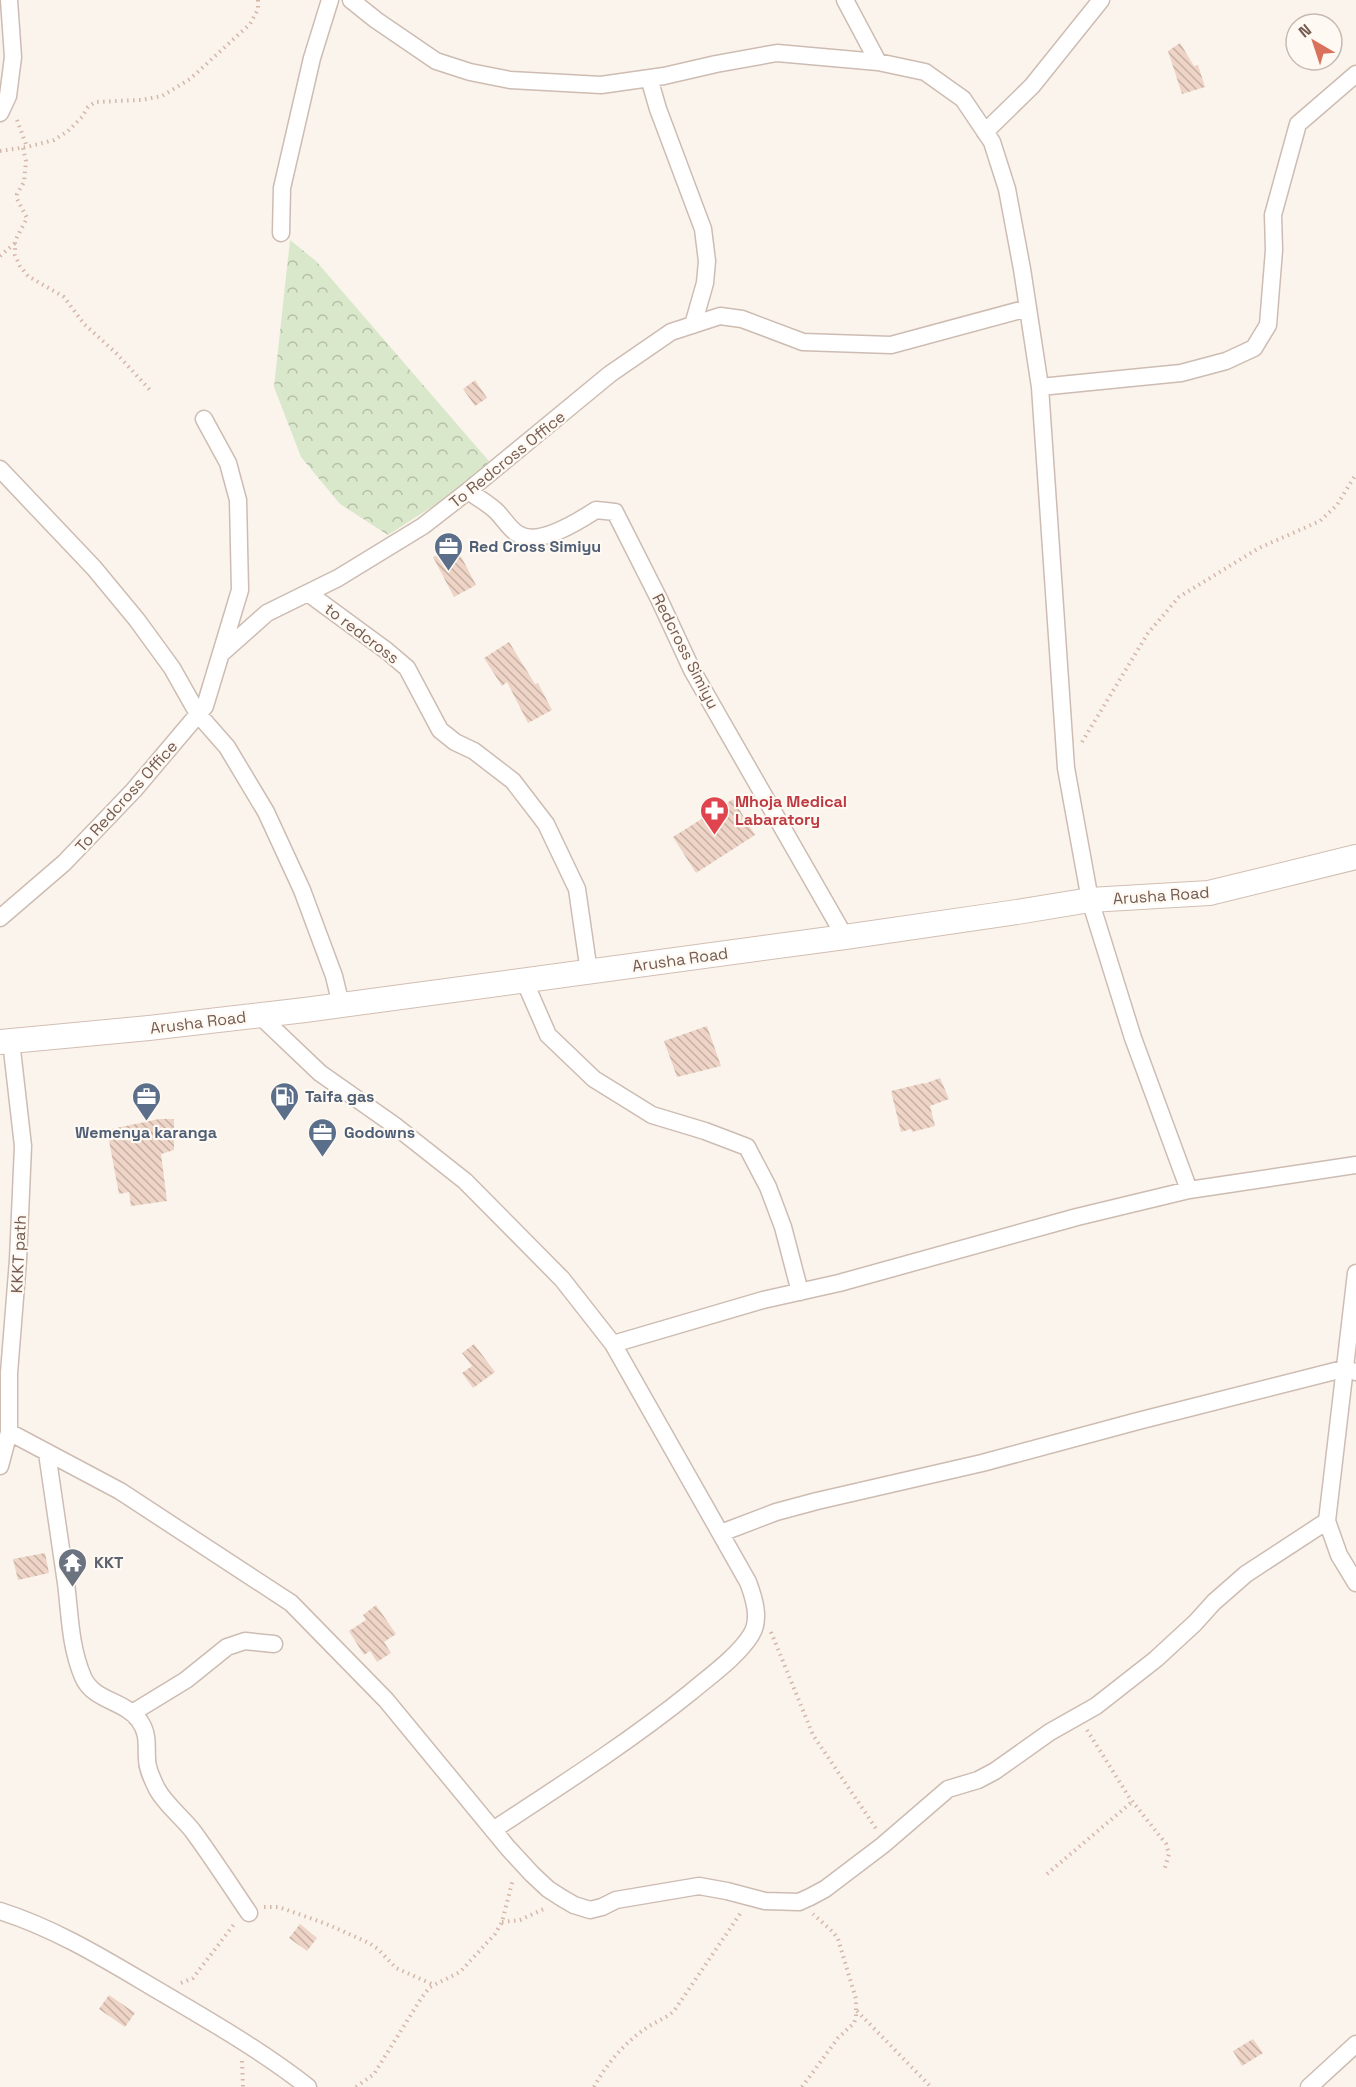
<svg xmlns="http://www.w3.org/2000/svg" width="1356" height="2087" font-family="'Space Grotesk',sans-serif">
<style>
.forest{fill:url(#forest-crowns)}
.building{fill:url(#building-back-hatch)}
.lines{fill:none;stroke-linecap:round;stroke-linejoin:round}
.minor-casing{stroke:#cdbcb2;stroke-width:19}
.secondary-casing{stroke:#d2beb2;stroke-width:26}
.path{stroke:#d4b7a8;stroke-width:4;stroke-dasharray:1.5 4.5;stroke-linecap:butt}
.minor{stroke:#fff;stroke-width:16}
.secondary{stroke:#fff;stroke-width:24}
.labels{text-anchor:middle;stroke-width:4.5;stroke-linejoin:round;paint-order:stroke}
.street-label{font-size:16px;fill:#755b50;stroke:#fef9f2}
.service-label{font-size:16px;font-weight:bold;fill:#4e5e75;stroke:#fef9f2;text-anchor:start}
.health-label{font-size:16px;font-weight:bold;fill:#be3a42;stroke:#fef9f2;text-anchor:start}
.worship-label{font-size:16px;font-weight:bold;fill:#5b616d;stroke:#fef9f2;text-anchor:start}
</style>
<defs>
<pattern id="forest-crowns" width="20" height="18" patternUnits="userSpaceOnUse" patternTransform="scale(1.5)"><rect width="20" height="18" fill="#d9e8cb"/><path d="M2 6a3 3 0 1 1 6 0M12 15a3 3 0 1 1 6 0" fill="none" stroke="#b5bfa7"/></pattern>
<pattern id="building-back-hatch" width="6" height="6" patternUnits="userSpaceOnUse" patternTransform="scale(1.5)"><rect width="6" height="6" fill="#eed4c6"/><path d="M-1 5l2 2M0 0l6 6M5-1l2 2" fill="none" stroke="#c5afa3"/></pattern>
</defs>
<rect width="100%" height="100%" fill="#fbf4ec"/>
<path class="forest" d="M290,240L316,261L494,467L388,535L340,504L301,457L274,387Z"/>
<path class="building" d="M1180,43L1194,66L1198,65L1205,87L1182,94L1168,51Z
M475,380L487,398L475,406L463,389Z
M455,545L476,585L454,597L433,557Z
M509,642L535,684L538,683L552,710L528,723L507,682L502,686L484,658Z
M733,799L755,835L696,873L673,837Z
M707,1026L721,1066L677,1077L664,1041Z
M940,1078L949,1099L930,1106L935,1126L912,1132L911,1129L901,1132L891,1091L924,1083V1084Z
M159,1119H174V1150L161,1154L167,1201L131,1206L129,1192L119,1194L107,1130Z
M474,1344L495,1372L473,1388L462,1373L472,1366L462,1353Z
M45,1553L49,1573L18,1580L13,1559Z
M376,1605L396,1634L384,1642L391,1653L377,1662L370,1651L364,1655L349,1631L366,1620L363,1615Z
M300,1924L317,1938L307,1951L289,1938Z
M109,1995L135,2013L125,2027L99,2009Z
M1253,2039L1263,2053L1242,2066L1233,2051Z"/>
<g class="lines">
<defs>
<path id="minor" d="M351,0L376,20L436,61L470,72L510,80L601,85L664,76L716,64L777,53L878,62L925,72L963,99L992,142L1007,189L1022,269L1040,387L1066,768L1090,900L1133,1038L1189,1190
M845,0L878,62
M649,78L658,109L703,229L707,261L705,283L693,325
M0,113L8,96L13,57L9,0
M985,132L1032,86L1101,0
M281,233L282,188L312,58L330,0
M1040,387L1181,373L1226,361L1254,348L1268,325L1274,250L1273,215L1298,124L1356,74
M0,469L94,568L137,620L172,668L198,714L227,747L266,812L302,890L334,976L341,1005
M468,491C477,497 487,503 495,510C503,517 509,529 518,534C538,547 579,521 596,510L615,512L659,599L692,670L845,937
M308,593L387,651L407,668L440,730L455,742L474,751L513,781L546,824L577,889L589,972
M222,653L267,613L338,578L423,526L468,491L610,374L671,332L720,316L742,319L803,342L891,345L1028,308
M0,918L64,863L134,790L205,706L240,590L238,500L228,463L204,419
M524,980L548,1035L594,1079L652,1115L705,1131L747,1147L768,1187L783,1227L800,1292
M259,1015L320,1073L394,1125L465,1181L562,1279L613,1344L748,1582C754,1598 761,1619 751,1635C738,1656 710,1676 691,1692C629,1742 560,1786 493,1830
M1356,1273L1327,1521L1339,1555L1356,1583
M613,1344L763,1300L839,1283L1077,1217L1189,1190L1356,1165
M9,1432L120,1491L291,1603L386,1700L508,1848L532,1874L548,1889L562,1898L574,1905L590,1910L602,1907L616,1900L699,1886L727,1891L765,1901L799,1902L810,1897L825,1889L883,1845L948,1789L978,1780L995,1771L1050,1732L1096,1706L1156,1659L1195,1623L1214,1602L1246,1574L1327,1521
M47,1453C53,1496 60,1540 66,1583C70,1615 70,1647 83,1677C93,1701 124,1700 139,1720C149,1734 146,1744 147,1759C147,1770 153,1780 157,1789C166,1805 181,1816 192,1830C212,1857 230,1885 249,1913
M0,1466L9,1432V1373L18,1260L23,1146L11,1041
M721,1533L776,1512L817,1501L982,1463L1138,1421L1343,1369L1356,1372
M132,1713L186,1680L227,1647L245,1641L274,1644
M0,1911C57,1929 108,1961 159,1991C210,2021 262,2051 308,2087
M1309,2087L1356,2044"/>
<path id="secondary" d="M0,1042L149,1028L305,1010L845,937L1017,912L1090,900L1209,893L1356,857"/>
</defs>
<use href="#minor" class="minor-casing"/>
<use href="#secondary" class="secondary-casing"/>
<path class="path" d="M17,120L27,147
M23,148L26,161L24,182L17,194V199L27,218L15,241V255L20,266L28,276L64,297L84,324L116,353L151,391
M0,151L27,147L54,140L68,131L82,117L88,107L95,102L141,100L162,96L190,79L250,24L258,9V0
M0,256L15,243
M1082,742L1148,633L1179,597L1259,548L1320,521L1337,505L1356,474
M771,1632L813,1735L877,1830
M1087,1730L1129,1797L1166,1844L1169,1854L1164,1871
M1047,1874L1133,1801
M264,1907H279L329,1925L369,1943L378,1949L396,1968L434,1985
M502,1922L520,1920L546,1908
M181,1983L193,1978L235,1923
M857,2011L931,2087
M242,2061L243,2087
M356,2087L374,2074L422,1997L430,1987L460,1972L495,1934L502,1922L513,1879
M594,2087C605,2066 625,2042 645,2029C654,2022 665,2019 674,2011L742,1911
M802,2087L838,2038L854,2023L856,2017V1999L838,1939L833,1932L813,1914"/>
<use href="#minor" class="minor"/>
<use href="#secondary" class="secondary"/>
</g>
<defs>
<symbol id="office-pin" viewBox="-11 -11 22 30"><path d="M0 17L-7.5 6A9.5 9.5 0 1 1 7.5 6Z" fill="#5c6f8a" stroke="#fef9f2"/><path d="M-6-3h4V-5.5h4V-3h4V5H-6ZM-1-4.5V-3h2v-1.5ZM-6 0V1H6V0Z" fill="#fff"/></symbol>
<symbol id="pharmacy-pin" viewBox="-11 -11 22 30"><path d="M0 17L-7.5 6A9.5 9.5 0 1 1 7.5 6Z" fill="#e0444e" stroke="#fef9f2"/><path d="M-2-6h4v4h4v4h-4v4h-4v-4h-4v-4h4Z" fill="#fff"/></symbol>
<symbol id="fuel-pin" viewBox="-11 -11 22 30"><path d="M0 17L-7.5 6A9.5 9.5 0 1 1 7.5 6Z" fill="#5c6f8a" stroke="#fef9f2"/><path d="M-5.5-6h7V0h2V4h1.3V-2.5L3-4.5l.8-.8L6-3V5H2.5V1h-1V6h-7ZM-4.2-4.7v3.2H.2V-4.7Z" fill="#fff"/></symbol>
<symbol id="temple-pin" viewBox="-11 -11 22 30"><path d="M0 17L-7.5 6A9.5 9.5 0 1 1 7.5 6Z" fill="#6b7280" stroke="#fef9f2"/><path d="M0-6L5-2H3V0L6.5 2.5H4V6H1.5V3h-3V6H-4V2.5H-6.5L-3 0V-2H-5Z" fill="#fff"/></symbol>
</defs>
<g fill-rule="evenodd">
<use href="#office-pin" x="432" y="530" width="33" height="45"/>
<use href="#pharmacy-pin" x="698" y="794" width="33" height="45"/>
<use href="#office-pin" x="130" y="1080" width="33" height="45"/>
<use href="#fuel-pin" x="268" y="1080" width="33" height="45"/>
<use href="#office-pin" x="306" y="1116" width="33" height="45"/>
<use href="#temple-pin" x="56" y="1546" width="33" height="45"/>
</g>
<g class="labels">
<g class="street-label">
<text transform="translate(507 459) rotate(-39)" y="6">To Redcross Office</text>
<text transform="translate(362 633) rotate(37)" y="6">to redcross</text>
<text transform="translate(686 651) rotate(63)" y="6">Redcross Simiyu</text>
<text transform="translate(126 796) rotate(-48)" y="6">To Redcross Office</text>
<text transform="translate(1161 895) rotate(-4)" y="6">Arusha Road</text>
<text transform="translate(680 959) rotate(-8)" y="6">Arusha Road</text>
<text transform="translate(198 1022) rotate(-7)" y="6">Arusha Road</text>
<text transform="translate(18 1254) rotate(-87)" y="6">KKKT path</text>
</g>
<g class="service-label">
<text x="469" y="552">Red Cross Simiyu</text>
<text x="305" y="1102">Taifa gas</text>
<text x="146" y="1138" text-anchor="middle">Wemenya karanga</text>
<text x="344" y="1138">Godowns</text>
</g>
<g class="health-label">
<text x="735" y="807">Mhoja Medical<tspan x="735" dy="18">Labaratory</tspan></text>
</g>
<g class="worship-label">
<text x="94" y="1568">KKT</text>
</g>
</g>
<g transform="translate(1314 42) rotate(321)"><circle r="28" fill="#fef9f2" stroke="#c7bab1" stroke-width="1.5"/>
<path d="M0-4.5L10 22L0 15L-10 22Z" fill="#da715d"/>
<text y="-9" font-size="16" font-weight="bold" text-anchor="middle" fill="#755b50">N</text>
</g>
</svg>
